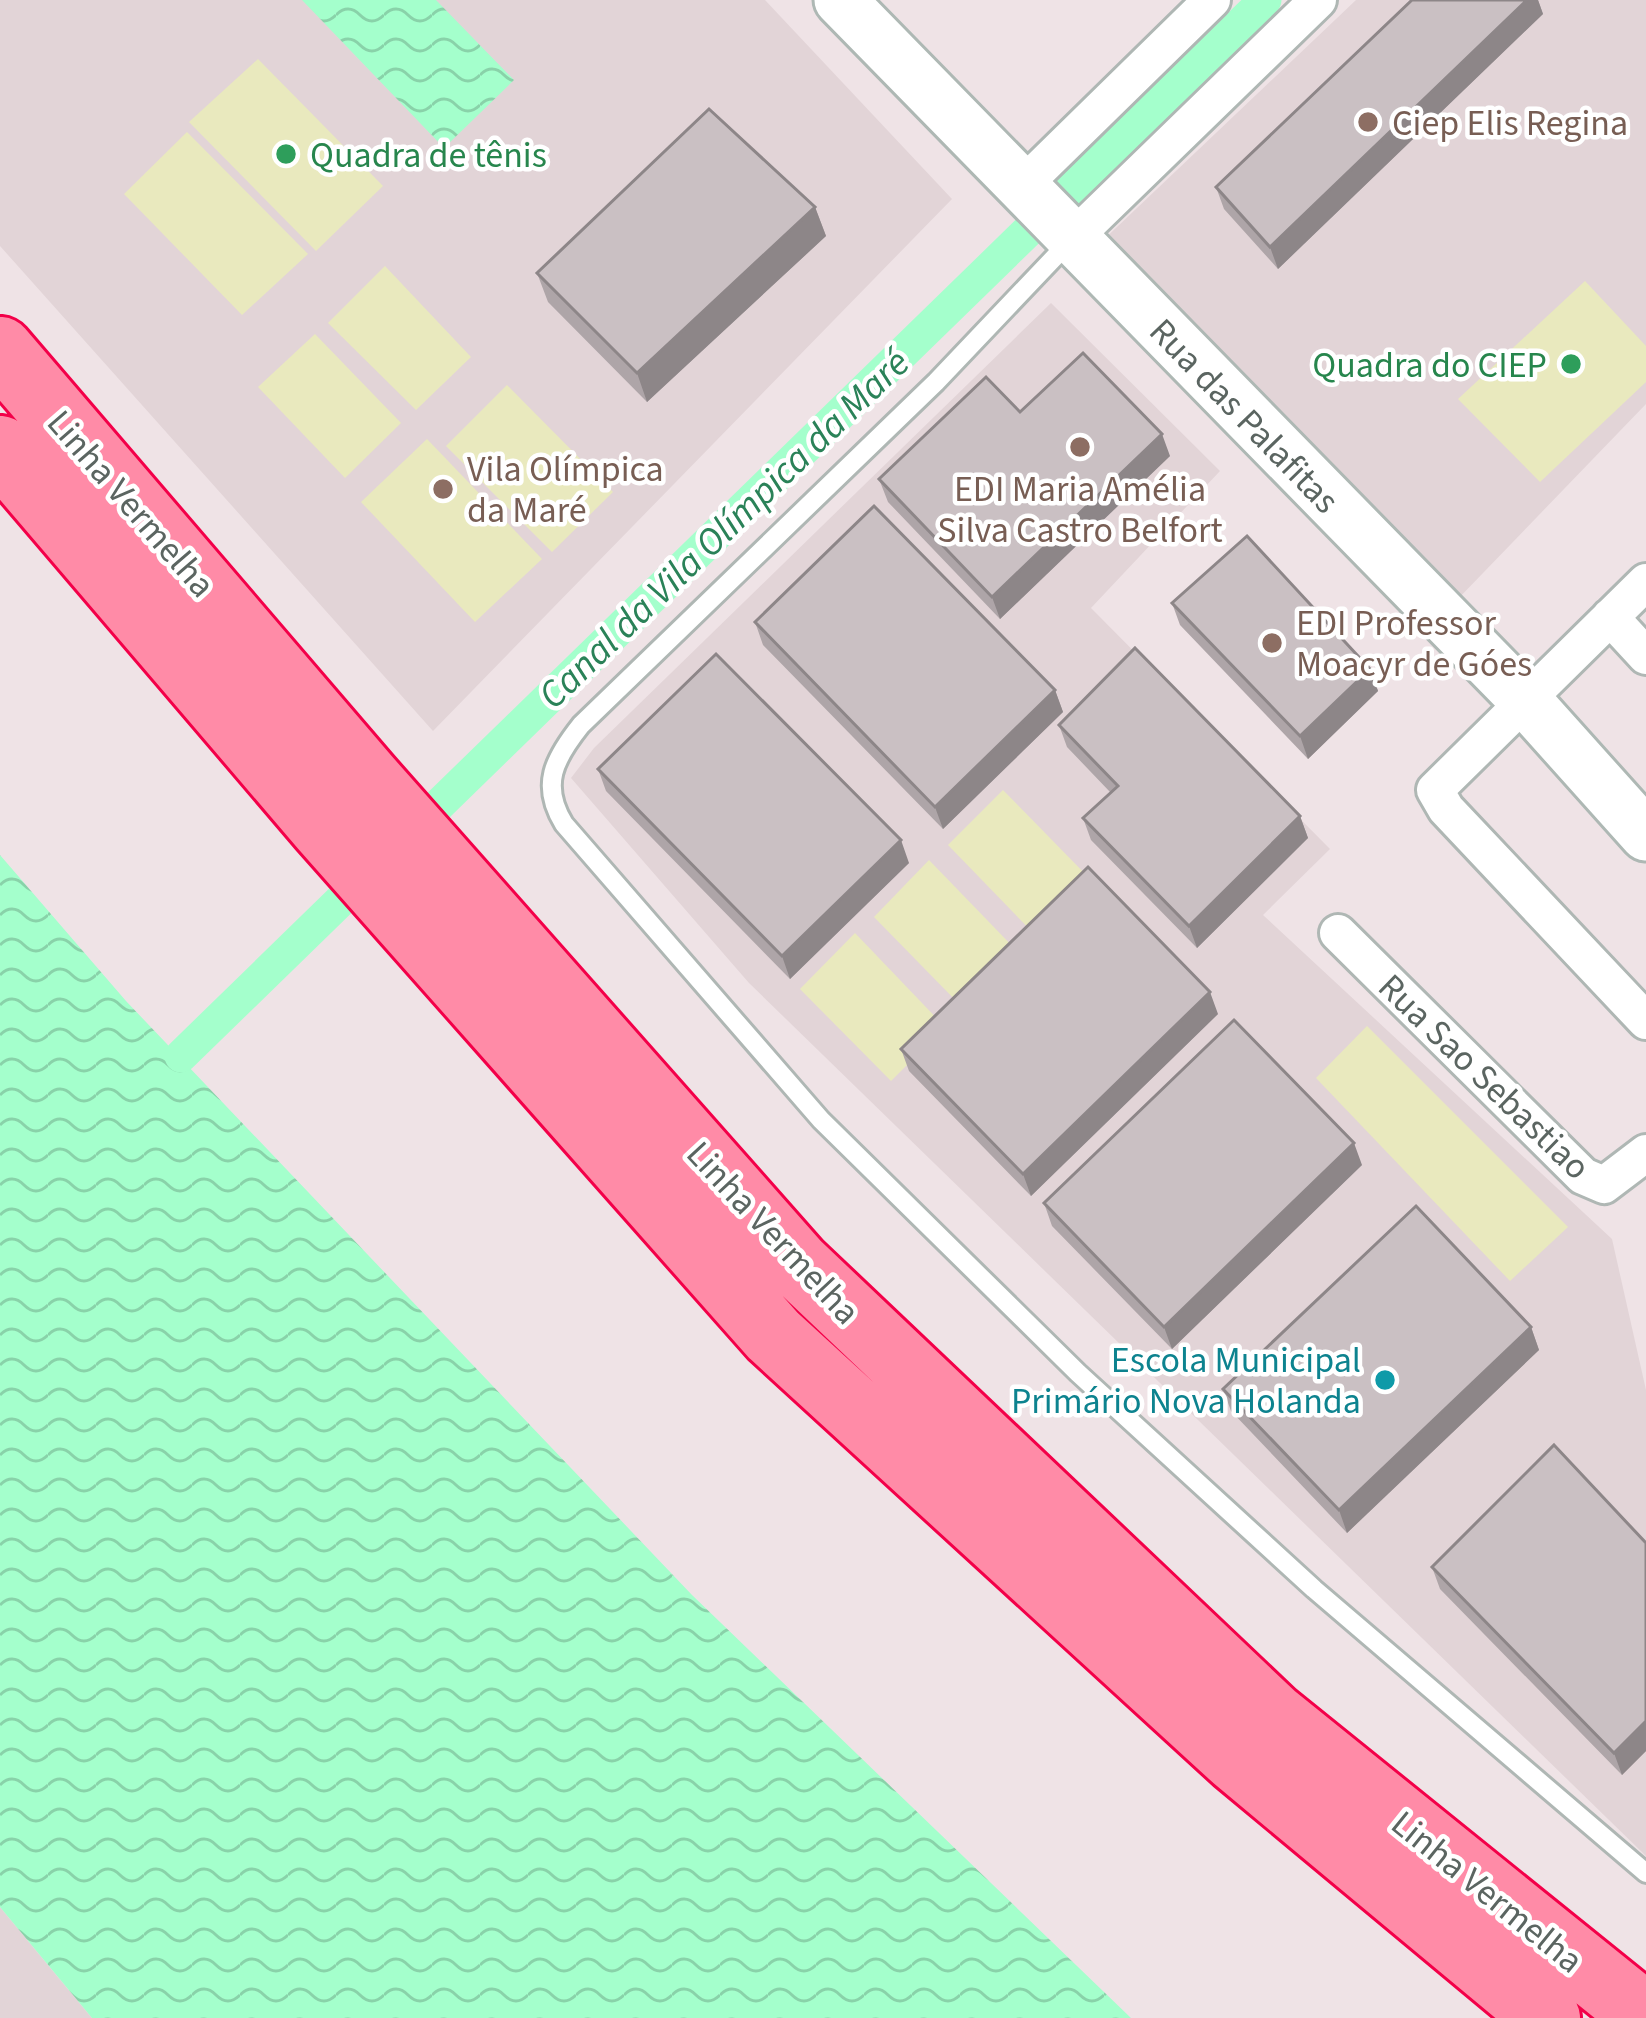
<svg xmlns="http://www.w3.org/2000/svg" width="1646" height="2018" font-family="'Source Sans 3',sans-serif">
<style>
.education{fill:#e2d4d7}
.park{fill:#e9e9be}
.water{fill:url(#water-waves)}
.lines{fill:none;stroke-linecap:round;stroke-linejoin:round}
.canal{stroke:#a4ffcc;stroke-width:33}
.lane-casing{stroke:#afb7b4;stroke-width:24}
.street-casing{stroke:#afb7b4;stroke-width:42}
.secondary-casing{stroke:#aeb8b4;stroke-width:57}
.highway-casing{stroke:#f30049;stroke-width:72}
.lane{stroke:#fff;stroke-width:18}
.street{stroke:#fff;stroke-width:36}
.secondary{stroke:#fff;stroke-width:51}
.highway{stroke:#ff8ba7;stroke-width:66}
.wall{fill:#aea5a8}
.shaded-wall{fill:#8d8688}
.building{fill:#cac0c3;stroke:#8d8688;stroke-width:3}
.education-dot{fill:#8d6e63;stroke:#fff;stroke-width:4.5}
.leisure-dot{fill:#2e9e5b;stroke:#fff;stroke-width:4.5}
.culture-dot{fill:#0f9aa8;stroke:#fff;stroke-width:4.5}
.labels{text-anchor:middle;stroke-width:9;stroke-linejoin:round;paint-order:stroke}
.education-label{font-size:36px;fill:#785e54;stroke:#fff;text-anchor:start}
.leisure-label{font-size:36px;fill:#27864d;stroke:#fff;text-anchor:start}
.street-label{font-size:36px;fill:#5b6561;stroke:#fff}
.culture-label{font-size:36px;fill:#0d838f;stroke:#fff;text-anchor:end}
.water-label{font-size:39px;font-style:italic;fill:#2a8258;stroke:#fff}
</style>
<defs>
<pattern id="water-waves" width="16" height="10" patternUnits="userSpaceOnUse" patternTransform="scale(3)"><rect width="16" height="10" fill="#a4ffcc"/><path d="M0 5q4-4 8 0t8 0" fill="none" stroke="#89d2a9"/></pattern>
</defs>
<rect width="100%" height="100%" fill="#efe3e6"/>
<path class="education" d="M0,0H765L952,199L433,731L0,246Z
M1356,0H1646V404L1455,602L1097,246Z
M1051,303L1220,471L1091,608L1330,849L1263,915L1612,1239L1646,1390V1856L749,983L571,778L594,748Z
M0,1907L72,1994L92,2018H0Z"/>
<path class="park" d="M258,59L383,186L316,251L189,122Z
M187,132L308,254L242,315L124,194Z
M385,266L471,357L416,410L328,323Z
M1585,281L1646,346V382L1540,482L1458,399Z
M315,334L401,423L345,478L258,387Z
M507,385L613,492L552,552L446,446Z
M427,439L542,559L475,622L361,502Z
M1003,790L1094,883L1038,938L948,845Z
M929,860L1020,954L964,1009L874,917Z
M855,933L945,1027L891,1081L800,989Z
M1367,1026L1568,1227L1510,1281L1316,1078Z"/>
<path class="water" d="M302,0H436L514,80L444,148Z
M0,855L126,1001L692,1595L1131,2018H92L0,1907Z"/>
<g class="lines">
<path class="canal" d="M181,1056L1265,0"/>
<defs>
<path id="lane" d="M1069,242L936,382L581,725C554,759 540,785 564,824L821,1120L1078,1373L1314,1589L1646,1873"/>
<path id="street" d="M1021,187L1212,0
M1072,239L1318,0
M1646,582L1435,790L1446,809L1646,1021
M1610,617L1646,656
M1338,933L1583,1176L1604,1185L1646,1153"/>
<path id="secondary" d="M840,0L1526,701L1646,835"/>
<path id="highway" d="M0,350L367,778L798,1265L1273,1716L1646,2017
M0,449L323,827L773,1335L1236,1759L1547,2018"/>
</defs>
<use href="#lane" class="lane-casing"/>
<use href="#street" class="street-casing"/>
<use href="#secondary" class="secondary-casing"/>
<use href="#highway" class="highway-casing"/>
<use href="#lane" class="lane"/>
<use href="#street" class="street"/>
<use href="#secondary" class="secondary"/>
<use href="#highway" class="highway"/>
</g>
<path class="wall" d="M1412,0H1538L1543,14L1278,269L1224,209L1216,187Z
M815,207L826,236L647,402L548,302L537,273Z
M1020,412L1170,456L1000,619L888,502L879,479Z
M1172,603L1370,669L1378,691L1308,759L1180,625Z
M755,622L1055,690L1063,712L943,829L763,645Z
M1059,725L1300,816L1308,838L1197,948L1091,840L1083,818L1111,793L1067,747Z
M598,769L909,863L790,979L606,791Z
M1218,1014L1031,1196L909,1071L901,1049Z
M1362,1165L1172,1349L1052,1226L1044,1203Z
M1531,1327L1539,1350L1347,1533L1231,1411L1223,1389Z
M1646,1543V1751L1622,1775L1440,1589L1432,1567Z"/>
<path class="shaded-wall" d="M1527,0H1538L1543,14L1278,269L1270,247Z
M815,207L826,236L647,402L637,373Z
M1162,434L1170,456L1000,619L992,597Z
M1370,669L1378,691L1308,759L1300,736Z
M1055,690L1063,712L943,829L935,807Z
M1300,816L1308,838L1197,948L1189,926Z
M901,840L909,863L790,979L782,956Z
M1210,992L1218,1014L1031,1196L1023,1174Z
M1354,1143L1362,1165L1172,1349L1164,1327Z
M1531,1327L1539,1350L1347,1533L1339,1510Z
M1646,1721V1751L1622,1775L1614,1753Z"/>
<path class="building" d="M1412,0H1527L1270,247L1216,187Z
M709,109L815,207L637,373L537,273Z
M1083,353L1162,434L992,597L879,479L986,377L1020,412Z
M874,506L1055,690L935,807L755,622Z
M1247,536L1370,669L1300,736L1172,603Z
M1135,648L1300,816L1189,926L1083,818L1118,786L1059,725Z
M716,654L901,840L782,956L598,769Z
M1088,867L1210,992L1023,1174L901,1049Z
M1234,1020L1354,1143L1164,1327L1044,1203Z
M1416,1206L1531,1327L1339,1510L1223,1389Z
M1554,1445L1646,1543V1721L1614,1753L1432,1567Z"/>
<g class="education-dot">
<circle cx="1368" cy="122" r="12"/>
<circle cx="1080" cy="447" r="12"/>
<circle cx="443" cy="489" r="12"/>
<circle cx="1272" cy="643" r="12"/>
</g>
<g class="leisure-dot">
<circle cx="286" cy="154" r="12"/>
<circle cx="1571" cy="364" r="12"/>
</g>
<circle class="culture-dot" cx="1385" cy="1380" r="12"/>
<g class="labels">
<g class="education-label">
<text x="1392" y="135">Ciep Elis Regina</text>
<text x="467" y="481">Vila Olímpica<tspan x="467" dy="41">da Maré</tspan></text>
<text x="1080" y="501" text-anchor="middle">EDI Maria Amélia<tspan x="1080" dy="41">Silva Castro Belfort</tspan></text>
<text x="1296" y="635">EDI Professor<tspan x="1296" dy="41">Moacyr de Góes</tspan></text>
</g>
<g class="leisure-label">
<text x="310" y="167">Quadra de tênis</text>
<text x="1547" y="377" text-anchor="end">Quadra do CIEP</text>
</g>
<g class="street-label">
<text transform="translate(1245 415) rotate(46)" y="13">Rua das Palafitas</text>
<text transform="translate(132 503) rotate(49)" y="13">Linha Vermelha</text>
<text transform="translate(1485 1076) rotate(44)" y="13">Rua Sao Sebastiao</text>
<text transform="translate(774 1232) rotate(47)" y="13">Linha Vermelha</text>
<text transform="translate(1488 1891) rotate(39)" y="13">Linha Vermelha</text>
</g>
<g class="culture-label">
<text x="1361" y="1372">Escola Municipal<tspan x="1361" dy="41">Primário Nova Holanda</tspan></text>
</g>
<g class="water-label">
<text transform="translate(723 528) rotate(-44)" y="14">Canal da Vila Olímpica da Maré</text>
</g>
</g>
</svg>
